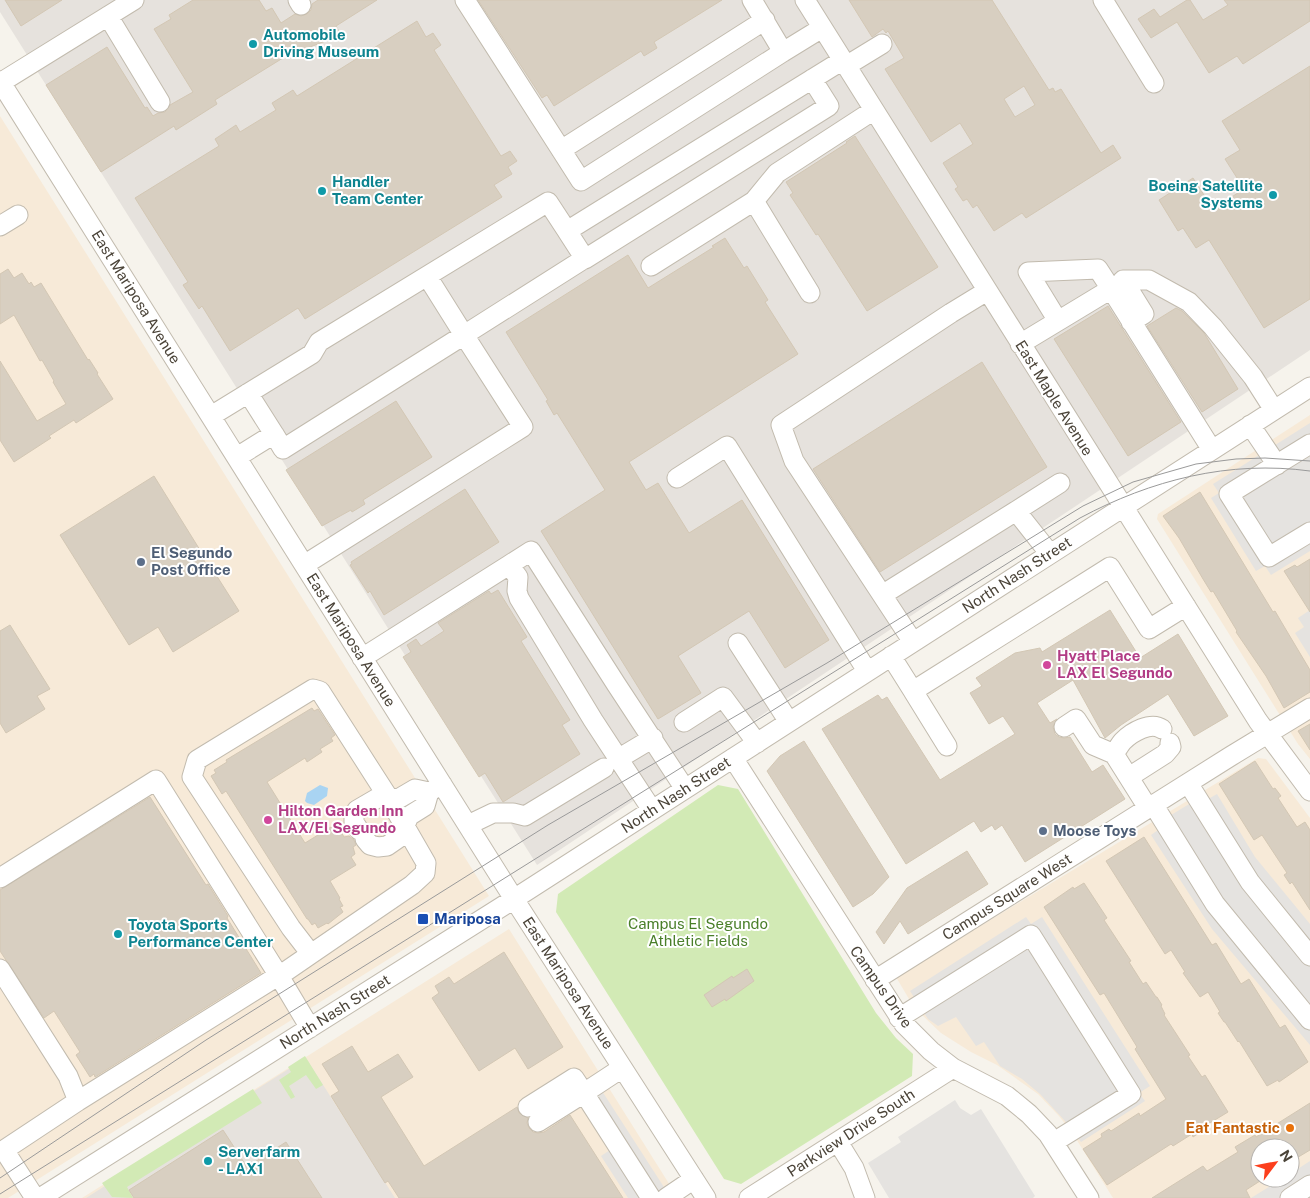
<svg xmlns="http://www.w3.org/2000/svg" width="1310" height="1198" font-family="'Public Sans',sans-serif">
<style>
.commercial{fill:#f7ead8;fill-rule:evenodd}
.industrial{fill:#e6e2dd}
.green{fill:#d2eab5}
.parking{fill:#e5e3e0}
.water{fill:#a9d4f2}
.building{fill:#d8cfc1;stroke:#d3c7b4;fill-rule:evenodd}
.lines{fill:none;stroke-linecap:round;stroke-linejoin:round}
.minor-casing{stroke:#c2bbae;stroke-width:21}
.minor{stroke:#fff;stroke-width:19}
.tram{stroke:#9a9a9a;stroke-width:1}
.culture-dot{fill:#0f9aa8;stroke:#fff;stroke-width:2}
.service-dot{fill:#5c6f8a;stroke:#fff;stroke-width:2}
.hotel-dot{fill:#d1479c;stroke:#fff;stroke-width:2}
.transit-dot{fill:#1a4fb4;stroke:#fff;stroke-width:2}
.food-dot{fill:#e8710a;stroke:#fff;stroke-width:2}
.labels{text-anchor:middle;stroke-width:4;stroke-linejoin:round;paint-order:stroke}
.culture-label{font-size:15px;font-weight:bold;fill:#0d838f;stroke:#fff;text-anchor:start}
.street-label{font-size:15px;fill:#4b4439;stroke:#fff}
.service-label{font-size:15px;font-weight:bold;fill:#4e5e75;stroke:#fff;text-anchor:start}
.hotel-label{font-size:15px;font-weight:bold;fill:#b23c85;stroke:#fff;text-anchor:start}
.transit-label{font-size:15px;font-weight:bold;fill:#164399;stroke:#fff;text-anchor:start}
.park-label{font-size:15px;fill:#4a7f2a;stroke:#fff}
.food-label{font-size:15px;font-weight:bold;fill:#c56008;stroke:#fff;text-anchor:end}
</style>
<rect width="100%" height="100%" fill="#f6f3ec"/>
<path class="commercial" d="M0,116L489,896L8,1198H0Z
M1310,415V759L1298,744L1157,519L1158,514Z
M1258,758L1266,759L1310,818V1198H1113L1073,1134L1059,1116L1038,1094L997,1065L971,1052L941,1033L922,1015L909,999L896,977ZM1260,1148H1290V1178H1260Z
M509,929L678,1198H82Z"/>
<path class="industrial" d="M0,0H1310V350L537,865L0,12Z
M306,1058L395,1198H86Z"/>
<path class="green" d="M718,785L738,789L876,1013L896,1038L913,1054L912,1076L741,1184L724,1179L556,912L558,894Z
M305,1056L323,1085L316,1089L306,1075L289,1086L295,1097L291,1099L279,1080L291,1072L288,1067Z
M253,1089L262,1103L127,1187L133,1198L112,1197L102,1183Z"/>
<path class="parking" d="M1310,423V551L1271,575L1265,566L1256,571L1211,498L1219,493L1213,484Z
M1310,610V657L1295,633L1304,627L1298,618Z
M1217,794L1255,857L1310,924V1045L1212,929L1151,835L1161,828L1158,823L1199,798L1203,802Z
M1026,917L1031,924L1042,917L1150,1086L1139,1093L1145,1101L1081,1142L1064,1120L1040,1094L1022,1079L1000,1066L984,1042L976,1046L956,1017L938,1026L928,1019L910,991Z
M602,1091L671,1198H628L601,1156L610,1150L581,1104Z
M955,1100L960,1108L971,1115L981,1109L1035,1196L1033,1198H889L868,1163L901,1142L898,1137Z
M1310,1161V1198H1251L1283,1178H1290V1174Z"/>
<path class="water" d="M320,785L328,788L327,796L314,805L307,803L305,801L307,793Z"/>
<path class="building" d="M5,0H62L21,26Z
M193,0H259L266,11L272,8L281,23L295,14L301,16L307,14L311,10L312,4L318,0H377L336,26L341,35L292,54L291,53L215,100L217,104L176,130L174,126L101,172L46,85L107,47L145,108L147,107L153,116L158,113L165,112L170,105L193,92L154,29L171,19L169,15Z
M478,0H722L654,42L657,48L644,56L641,51L554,106L547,95L542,98Z
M849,0H992L1049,90L1053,88L1055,92L1061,89L1101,153L1113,145L1121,158L1026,218L1022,213L994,231L977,205L973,208L967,199L963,201L955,189L958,187L943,163L973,144L960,123L931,142L885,69L904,58L888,31L886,33L883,29L872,37ZM1024,86L1035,105L1015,117L1004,99Z
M1187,0H1190L1203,20L1228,5L1224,0H1310V21L1243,64L1237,56L1209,73L1177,22L1151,38L1138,19L1154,9L1160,17Z
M417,21L426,37L433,33L441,45L434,50L501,156L510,151L517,161L508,167L512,174L494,185L502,197L305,319L298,308L230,351L202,306L199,309L183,285L188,282L135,198L219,146L215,139L236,125L240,132L276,110L272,103L293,90L297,96Z
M1310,66V299L1264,328L1209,240L1196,248L1183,228L1178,231L1159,200L1193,178L1213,209L1244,189L1225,159L1240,150L1222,121Z
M855,136L938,267L867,311L818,234L816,235L800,210L790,195L793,193L786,182L847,143L846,142Z
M725,238L744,268L747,266L768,300L765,302L798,354L629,462L646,490L658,483L689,533L742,500L829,640L785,668L749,611L678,656L701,693L658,719L541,531L605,490L557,413L554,415L546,401L548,400L506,332L628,255L648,288L714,247L712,246Z
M8,269L14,278L22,273L29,284L31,282L34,287L41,283L88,360L89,359L98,373L97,374L113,399L76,423L74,420L49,436L51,438L14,462L0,440V361L37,421L66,404L53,382L54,381L42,360L40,361L14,315L0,324V274Z
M1108,306L1181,422L1128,456L1054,339Z
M1176,308L1182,311L1204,333L1238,389L1202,412L1147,326Z
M982,362L1047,467L880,572L813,469Z
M396,401L432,457L363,500L365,504L352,512L351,510L322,526L286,470Z
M154,476L200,550V554L210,570H213L239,611L173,652L158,627L129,645L60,535Z
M465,489L499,542L384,615L370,591L368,593L350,565L352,564L351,562Z
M1200,492L1273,612L1275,611L1282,623L1310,670V692L1284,708L1266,676L1236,632L1237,631L1213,591L1211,592L1203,579L1179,538L1163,516Z
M1310,559V612L1284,571L1295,565L1297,567Z
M498,590L527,637L521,641L570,720L562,725L580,754L503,802L485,773L479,777L403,657L411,652L407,645L416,639L421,646L444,631L438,623L489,591L491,594Z
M1110,610L1140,658L1178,634L1228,716L1194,736L1168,694L1121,725L1105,738L1073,680L1037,703L1050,723L1057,719L1053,727L1055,734L1059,737L1064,738L1070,737L1092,772L1103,765L1125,799L1025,862L1002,825L995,830L992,825L981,832L974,821L906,864L822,729L878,695L882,700L887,697L940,780L1015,734L1003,716L989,724L970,693L982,686L976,678L1015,653L1040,648L1042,652Z
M10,625L50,689L37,696L45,709L6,733L0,723V631Z
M312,708L314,711L318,709L335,735L331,738L333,741L320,749L322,752L307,762L305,758L267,782L305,843L331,827L337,835L341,832L344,837L349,836L354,840L356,845L353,847L355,854L351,857L356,865L330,881L340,898L339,899L343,906L340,907L343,912L328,924L327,923L318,928L315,923L312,925L308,919H307L226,791L222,794L211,776L216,773L214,770L227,762L226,760Z
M1310,724V750L1298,731Z
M804,741L889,877L873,894L853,907L767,771L780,756Z
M1255,761L1273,789L1275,788L1281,796L1278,798L1297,827L1305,822L1310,830V910L1292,882L1290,884L1284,875L1287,873L1262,835L1254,840L1219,784Z
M150,797L206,885L208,884L228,916L227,918L261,973L95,1077L94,1074L90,1077L76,1055L80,1052L54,1011L44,1018L0,951V890Z
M1144,837L1212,945L1216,943L1241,984L1249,979L1280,1028L1285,1025L1308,1062L1279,1082L1278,1080L1267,1086L1239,1041L1238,1042L1225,1022H1224L1218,1013L1220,1012L1208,992L1200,997L1183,973L1185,972L1171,950L1165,954L1106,861Z
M967,851L988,884L908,934L900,921L884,944L876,932L907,888Z
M1084,883L1107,918L1104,920L1131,961L1129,962L1143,984L1146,982L1156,997H1157L1162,1005L1161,1006L1165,1014L1164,1015L1190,1055L1188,1056L1202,1077L1205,1075L1228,1112L1200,1129L1202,1131L1193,1137L1192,1134L1173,1146L1171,1144L1107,1185L1083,1149L1102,1137L1101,1134L1109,1129L1111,1131L1139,1113L1140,1116L1166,1099L1135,1049L1137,1047L1104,993L1100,995L1044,907L1073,887L1074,889Z
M504,952L563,1047L528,1069L515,1048L479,1071L432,998L439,993L435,986L449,977L454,984Z
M747,969L754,981L726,1001L725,999L712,1007L704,995L732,976L733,978Z
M352,1046L368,1072L398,1054L413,1077L381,1097L424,1166L517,1107L519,1113L528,1118L527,1123L529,1128L533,1132L538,1133L544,1132L570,1115L623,1198H399L388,1181L385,1183L331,1096L339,1091L322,1064Z
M1310,1103V1150L1290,1162V1148H1260V1181L1246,1190L1250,1198H1152L1203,1166L1207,1171L1238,1152L1235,1147L1255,1135L1256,1137Z
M223,1130L247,1167L286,1142L322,1198H134L129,1190Z"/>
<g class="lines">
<defs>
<path id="minor" d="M298,0L301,5
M465,0L581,181L783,52L752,0
M805,0L1258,721L1310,791
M1103,0L1154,83
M108,16L160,102
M783,52L822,28
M846,66L882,44
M0,81L514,899L706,1198
M0,83L134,0
M561,150L765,20
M0,226L18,215
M567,231L585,259L829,106L812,79
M651,266L754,201
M427,276L464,335L584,259
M810,293L754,201L777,173L874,110
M1058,321L1028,272L1098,269L1111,289
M1131,322L1144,314L1123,280H1149L1189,302L1213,327L1253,377L1274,410
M1020,344L1111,289L1212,450
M248,393L274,434
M211,416L312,354L319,342L548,202L567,231L843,60
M1250,425L1277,465
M1310,444L1229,494L1269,557L1310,532
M237,457L274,434L283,449L464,335L523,427L304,565
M677,478L727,446L867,671
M1050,554L1016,511L1060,483
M509,565L531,551L616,684L685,789
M882,595L1016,511
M913,642L794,461L781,425L951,313L987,291
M738,643L789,722
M891,656L913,691L1110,567L1149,629L1186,606
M362,658L509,565L518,577L517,591L519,598L593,720L652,810
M313,689L320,691L388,797L426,863L425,873L412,885L311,954L291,928L192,777L197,760Z
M913,691L947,746
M684,722L723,697L757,743
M1064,727L1076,719L1093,745L1114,754L1148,808
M1114,754C1117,750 1120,744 1123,741C1132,732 1151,721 1162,729
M733,758L904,1024L931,1051L953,1068L1007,1096L1029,1114L1048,1134L1089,1198
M618,759L653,738
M1129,777L1165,754L1171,747L1170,743
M1188,783L1250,882L1310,956
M1153,804L1215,904L1310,1020
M468,825L493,813H513L525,816L604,768
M359,830L354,822V815L357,810L381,796L398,799L415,789L429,792
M365,839L370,845L378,847L387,846L400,837L409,816L425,806L429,792L442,784
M0,878L156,780L279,976L311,954
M0,969L68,1076L78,1101
M875,980L1231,756L1310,708
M899,1018L1031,935L1131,1094L1054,1142
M622,1068L584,1093L651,1198
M528,1107L574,1078L584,1093L538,1122
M838,1142L854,1168L865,1198
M35,1198L4,1150L78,1101L273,979L279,976L310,1028
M40,1198L514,899L1310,387
M666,1198L694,1179
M749,1198L953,1068
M1290,1198L1310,1185"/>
</defs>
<use href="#minor" class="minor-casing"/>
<use href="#minor" class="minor"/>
<path class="tram" d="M0,1178L206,1040L548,825L827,663L1083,506L1133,482L1196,464L1236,459L1265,458L1310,461
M0,1194L1080,518C1151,480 1229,460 1310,471"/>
</g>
<g class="culture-dot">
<circle cx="253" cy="44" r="5"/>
<circle cx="322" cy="191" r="5"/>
<circle cx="1273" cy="195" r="5"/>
<circle cx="118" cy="934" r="5"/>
<circle cx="208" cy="1161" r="5"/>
</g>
<g class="service-dot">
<circle cx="141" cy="562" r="5"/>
<circle cx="1043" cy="831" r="5"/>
</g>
<g class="hotel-dot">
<circle cx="1047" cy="665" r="5"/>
<circle cx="268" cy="820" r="5"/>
</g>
<rect class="transit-dot" x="417" y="913" width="12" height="12" rx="2.5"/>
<circle class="food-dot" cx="1290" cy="1128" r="5"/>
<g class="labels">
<g class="culture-label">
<text x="263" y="40">Automobile<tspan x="263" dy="17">Driving Museum</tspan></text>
<text x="332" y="187">Handler<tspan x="332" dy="17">Team Center</tspan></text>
<text x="1263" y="191" text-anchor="end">Boeing Satellite<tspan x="1263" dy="17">Systems</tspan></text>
<text x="128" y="930">Toyota Sports<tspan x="128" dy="17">Performance Center</tspan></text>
<text x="218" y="1157">Serverfarm<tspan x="218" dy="17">- LAX1</tspan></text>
</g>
<g class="street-label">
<text transform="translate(136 297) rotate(58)" y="5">East Mariposa Avenue</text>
<text transform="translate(1054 398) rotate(58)" y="5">East Maple Avenue</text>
<text transform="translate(1017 575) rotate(-33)" y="5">North Nash Street</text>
<text transform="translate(351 640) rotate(58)" y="5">East Mariposa Avenue</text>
<text transform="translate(676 795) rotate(-33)" y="5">North Nash Street</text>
<text transform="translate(1007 897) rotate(-32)" y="5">Campus Square West</text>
<text transform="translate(568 983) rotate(57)" y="5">East Mariposa Avenue</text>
<text transform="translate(881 987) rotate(55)" y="5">Campus Drive</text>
<text transform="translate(335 1012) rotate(-32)" y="5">North Nash Street</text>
<text transform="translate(851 1133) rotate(-33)" y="5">Parkview Drive South</text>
</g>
<g class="service-label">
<text x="151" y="558">El Segundo<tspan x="151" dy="17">Post Office</tspan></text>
<text x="1053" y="836">Moose Toys</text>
</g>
<g class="hotel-label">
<text x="1057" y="661">Hyatt Place<tspan x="1057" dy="17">LAX El Segundo</tspan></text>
<text x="278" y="816">Hilton Garden Inn<tspan x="278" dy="17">LAX/El Segundo</tspan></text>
</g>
<g class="transit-label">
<text x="434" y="924">Mariposa</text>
</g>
<g class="park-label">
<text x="698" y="929">Campus El Segundo<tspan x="698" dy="17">Athletic Fields</tspan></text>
</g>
<g class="food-label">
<text x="1280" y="1133">Eat Fantastic</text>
</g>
</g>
<g transform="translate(1275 1163) rotate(58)"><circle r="24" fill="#ffffff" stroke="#b7b4b0"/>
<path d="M0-4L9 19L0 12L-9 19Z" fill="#fc3f1d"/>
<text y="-8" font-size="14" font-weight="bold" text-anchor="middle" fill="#4b4439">N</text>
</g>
</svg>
